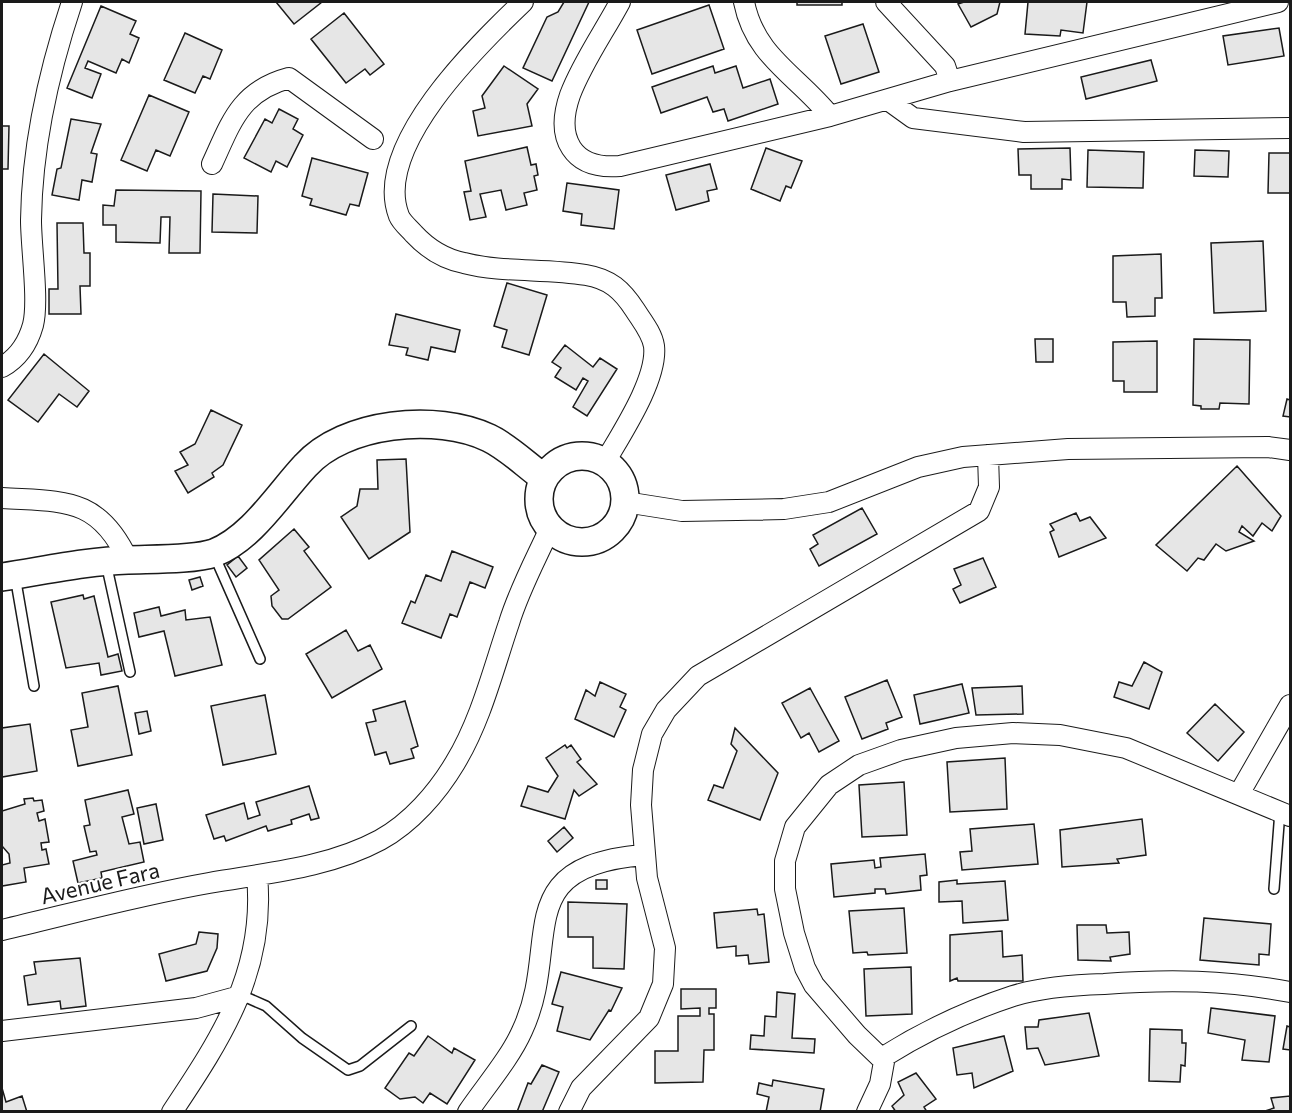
<svg xmlns="http://www.w3.org/2000/svg" width="1292" height="1113" font-family="Commissioner,sans-serif">
<style>
.building{fill:#e6e6e6;stroke:#1a1a1a;stroke-width:1.5}
.lines{fill:none;stroke-linecap:round;stroke-linejoin:round}
.service-casing{stroke:#1a1a1a;stroke-width:12}
.minor-casing{stroke:#1a1a1a;stroke-width:22}
.secondary-casing{stroke:#1a1a1a;stroke-width:30}
.service{stroke:#fff;stroke-width:9}
.minor{stroke:#fff;stroke-width:20}
.secondary{stroke:#fff;stroke-width:27}
.labels{text-anchor:middle;stroke-width:4.5;stroke-linejoin:round;paint-order:stroke}
.street-label{font-size:22px;fill:#1a1a1a;stroke:#fff}
</style>
<rect width="100%" height="100%" fill="#fff"/>
<path class="building" d="M276,2H322L294,24Z
M564,2H589L552,81L523,68L547,17L558,12Z
M797,2H842V5H797Z
M964,2H1000L997,14L971,27L958,4Z
M1028,2H1087L1083,33L1061,30L1060,36L1025,34Z
M709,5L724,49L652,74L637,30Z
M101,6L136,21L130,34L139,38L129,63L122,59L116,73L88,61L85,68L101,74L92,98L67,88Z
M344,13L384,64L370,75L365,69L346,83L311,39Z
M863,24L879,72L841,84L825,36Z
M1279,28L1284,56L1228,65L1223,36Z
M185,33L222,50L210,79L203,76L195,93L164,80Z
M1151,60L1157,81L1086,99L1081,77Z
M504,66L538,89L527,104L532,126L478,136L473,111L485,108L482,96Z
M713,66L715,73L736,66L743,88L770,79L778,104L728,121L724,109L713,112L707,97L661,113L652,87Z
M149,95L189,112L170,156L156,150L147,171L121,160Z
M279,109L298,119L293,129L303,135L287,167L276,161L271,172L244,158L265,119L272,123Z
M71,119L101,124L91,153L97,154L92,182L82,180L79,200L52,195L57,169L61,168Z
M2,126H9L8,169H2Z
M527,147L531,165L536,164L538,175L534,176L537,190L524,193L527,205L506,210L501,190L480,194L486,217L470,220L464,192L471,191L465,161Z
M766,148L802,161L791,188L786,186L780,201L751,189Z
M1070,148L1071,180L1062,179V189H1031V175H1019L1018,149Z
M1088,150L1144,152L1143,188L1087,187Z
M1195,150L1229,151L1228,177L1194,176Z
M1269,153H1290V193H1268Z
M312,158L368,173L359,206L350,204L346,215L310,205L312,199L302,196Z
M710,164L717,189L707,191L709,201L676,210L666,175Z
M567,183L619,190L614,229L581,225L582,214L563,211Z
M116,190L201,191L200,253H169L170,217H161L160,243L116,242V225H103V205L114,206Z
M213,194L258,196L257,233L212,232Z
M57,223H83L84,253H90V286H80L81,314H49V289H58Z
M1263,241L1266,311L1214,313L1211,243Z
M1161,254L1162,298H1155V316L1127,317L1126,302H1113V256Z
M507,283L547,295L529,355L502,347L507,330L494,326Z
M396,314L460,330L455,352L431,347L428,360L406,355L408,348L389,345Z
M1035,339H1053V362H1036Z
M1194,339L1250,340L1249,404L1220,403L1219,409H1201V406L1193,405Z
M1157,341V392H1124V381H1113V342Z
M565,345L593,367L600,358L617,369L587,416L573,407L588,381L583,378L576,390L555,377L561,368L552,362Z
M44,354L89,391L77,407L59,394L38,422L8,400Z
M1287,399L1290,400V417L1283,416Z
M211,410L242,425L223,465L212,473L214,477L188,493L175,471L188,465L180,452L195,444Z
M406,459L410,532L369,559L341,517L357,506L360,489H378L377,460Z
M1237,466L1281,516L1272,531L1262,523L1253,536L1242,526L1239,532L1254,541L1226,551L1216,544L1204,560L1198,558L1187,571L1156,545Z
M862,508L877,534L819,566L810,549L818,544L813,535Z
M1076,513L1080,521L1090,517L1106,538L1059,557L1050,532L1054,530L1050,524Z
M294,529L309,547L304,551L331,587L288,619H282L272,606L271,596L279,590L259,560Z
M452,551L493,567L485,588L470,582L457,617L450,614L441,638L402,623L411,601L415,603L426,575L441,581Z
M238,556L247,568L236,577L227,565Z
M983,558L996,587L960,603L953,589L961,585L954,569Z
M200,577L203,586L192,590L189,580Z
M83,595L84,599L94,596L108,657L118,654L122,671L101,675L99,663L66,668L51,602Z
M159,607L161,616L185,610L186,620L210,617L222,665L175,676L164,631L139,637L134,613Z
M346,630L358,651L370,645L382,669L332,698L306,654Z
M1144,662L1162,672L1149,709L1114,697L1119,682L1132,686Z
M887,680L902,717L886,723L888,729L862,739L845,697Z
M600,682L626,694L620,707L626,710L614,737L575,719L586,690L595,696Z
M962,684L969,713L920,724L914,695Z
M118,686L132,755L78,766L71,730L88,727L82,693Z
M1022,686L1023,714L976,715L972,688Z
M810,688L839,741L819,752L809,733L801,738L782,703Z
M265,695L276,754L223,765L211,706Z
M405,701L418,746L411,749L414,758L390,764L386,752L375,755L366,723L376,721L373,710Z
M1215,704L1244,732L1218,761L1187,733Z
M147,711L151,731L139,734L135,713Z
M30,724L37,771L2,777V728Z
M735,728L778,773L760,820L708,800L714,785L723,788L737,751L731,744Z
M565,745L567,748L571,745L581,759L577,762L597,784L579,796L574,790L565,819L521,806L528,786L548,792L558,776L546,758Z
M1005,758L1007,809L950,812L947,762Z
M904,782L907,835L862,837L859,785Z
M309,786L319,818L311,820L309,814L291,820L292,824L268,831L266,826L226,841L224,836L214,839L206,815L244,803L248,819L260,815L256,802Z
M128,790L134,814L122,817L129,844L140,842L144,862L101,872L102,878L78,883L73,861L97,855L96,851L90,852L84,826L90,825L85,800Z
M33,798L34,801L42,800L44,811L37,813L39,821L45,819L49,842L41,843L42,850L46,849L49,864L24,868L26,882L2,886V865L10,863L9,854L2,846V811L25,804L24,799Z
M156,804L163,840L144,844L137,808Z
M1142,819L1146,855L1117,859L1119,863L1062,867L1060,830Z
M1034,824L1038,864L962,870L960,852L972,851L970,829Z
M564,827L573,838L557,852L548,841Z
M925,854L927,875L920,876L921,890L886,894L885,889H875V893L834,897L831,864L874,860L875,868L881,867L880,858Z
M596,880H607V889H596Z
M957,880V884L1005,881L1008,920L963,923L962,901L939,902V882Z
M568,902L627,904L624,969L593,968V937H568Z
M904,908L907,953L868,955L867,952L853,953L849,911Z
M757,909L758,915L764,914L769,962L749,964L748,955L736,956V946L717,948L714,913Z
M1204,918L1271,924L1269,955L1259,954V965L1200,960Z
M1077,925H1106L1107,933L1129,932L1130,954L1110,957L1111,961L1078,960Z
M1002,931L1003,957L1022,955L1023,981H958L957,978L950,981V935Z
M199,932L218,934L217,948L207,971L166,981L159,954L196,944Z
M80,958L86,1006L61,1009L60,1001L28,1005L24,976L36,974L34,962Z
M911,967L912,1014L866,1016L864,969Z
M561,972L622,988L611,1011L609,1010L590,1040L557,1031L563,1007L552,1004Z
M681,989H716V1008H709V1014H714V1050H704L703,1082L655,1083V1051H678V1016H700V1008L681,1009Z
M777,992L795,994L792,1038L815,1039L814,1053L750,1049L751,1035L764,1036L765,1016L776,1017Z
M1211,1008L1275,1016L1269,1062L1242,1060L1245,1040L1208,1033Z
M1089,1013L1099,1056L1045,1065L1038,1048L1027,1049L1025,1027H1038L1039,1020Z
M1287,1026L1290,1027V1050L1283,1049Z
M1150,1029L1182,1030V1043H1186L1185,1066L1181,1065L1180,1082L1149,1081Z
M428,1036L452,1053L454,1048L475,1060L447,1104L430,1093L423,1103L415,1097L400,1099L385,1088L409,1053L414,1056Z
M1004,1036L1013,1071L974,1088L972,1073L957,1075L953,1048Z
M542,1065L559,1072L542,1112H517L528,1083L531,1084Z
M916,1073L936,1099L924,1107L927,1112H896L892,1106L904,1095L898,1082Z
M773,1080L824,1089L820,1112H766L769,1097L757,1094L759,1083L772,1086Z
M2,1088L6,1102L22,1096L27,1112H2Z
M1290,1096V1112H1262L1274,1108L1271,1098Z"/>
<g class="lines">
<defs>
<path id="service" d="M215,557L260,659
M106,563L130,672
M15,576L34,686
M1274,889L1280,811
M241,995L266,1006L302,1038L348,1070L360,1066L411,1026"/>
<path id="minor" d="M523,2C478,45 372,147 399,216C402,223 409,228 414,234C427,248 444,259 464,263C503,273 546,268 586,275C610,279 622,290 635,310C642,321 652,333 654,346C658,379 621,434 605,462
M620,2C604,32 582,63 570,95C555,138 572,170 620,166L830,116L950,81L1278,2
M744,2C755,57 797,75 830,116
M886,2L945,66L950,81
M888,100L913,118L1024,132L1290,128
M212,164C231,123 240,91 289,78L373,139
M2,367C18,358 28,343 33,325C39,301 31,248 31,220C32,147 49,71 72,2
M2,498C63,502 98,496 128,560
M625,502L682,511L784,509L829,502L918,467L963,457L1068,449L1268,447L1290,450
M1239,794L1290,705
M2,930C70,914 140,895 209,883C266,873 328,868 380,840C411,823 437,793 455,763C481,720 493,670 509,623C519,590 536,559 550,528
M2,1031L196,1008L240,996
M884,1061L857,1035L814,985L805,968L794,933L785,889V861L795,827L829,785L859,765L901,750L956,738L1013,733L1060,735L1126,748L1290,816
M172,1112C222,1037 266,970 257,876
M468,1112C485,1087 510,1058 522,1031C563,944 506,866 644,855
M569,1112L581,1088L649,1018L663,984L665,948L647,878L641,805L643,770L652,734L666,710L698,676L979,511L989,487L988,455
M867,1112L880,1084L885,1056C925,1031 967,1011 1013,996C1041,987 1074,985 1104,984C1169,979 1226,980 1290,992"/>
<path id="secondary" d="M539 499a43 43 0 1 1 86 0a43 43 0 1 1-86 0Z
M2,577C43,571 86,561 128,560C150,559 194,560 214,553C252,538 278,495 305,466C344,422 437,413 489,438C508,447 526,465 544,478"/>
</defs>
<use href="#service" class="service-casing"/>
<use href="#minor" class="minor-casing"/>
<use href="#secondary" class="secondary-casing"/>
<use href="#service" class="service"/>
<use href="#minor" class="minor"/>
<use href="#secondary" class="secondary"/>
</g>
<g class="labels">
<g class="street-label">
<text transform="translate(100 883) rotate(-13)" y="8">Avenue Fara</text>
</g>
</g>
<rect width="1292" height="1113" fill="none" stroke="#1a1a1a" stroke-width="6"/>
</svg>
